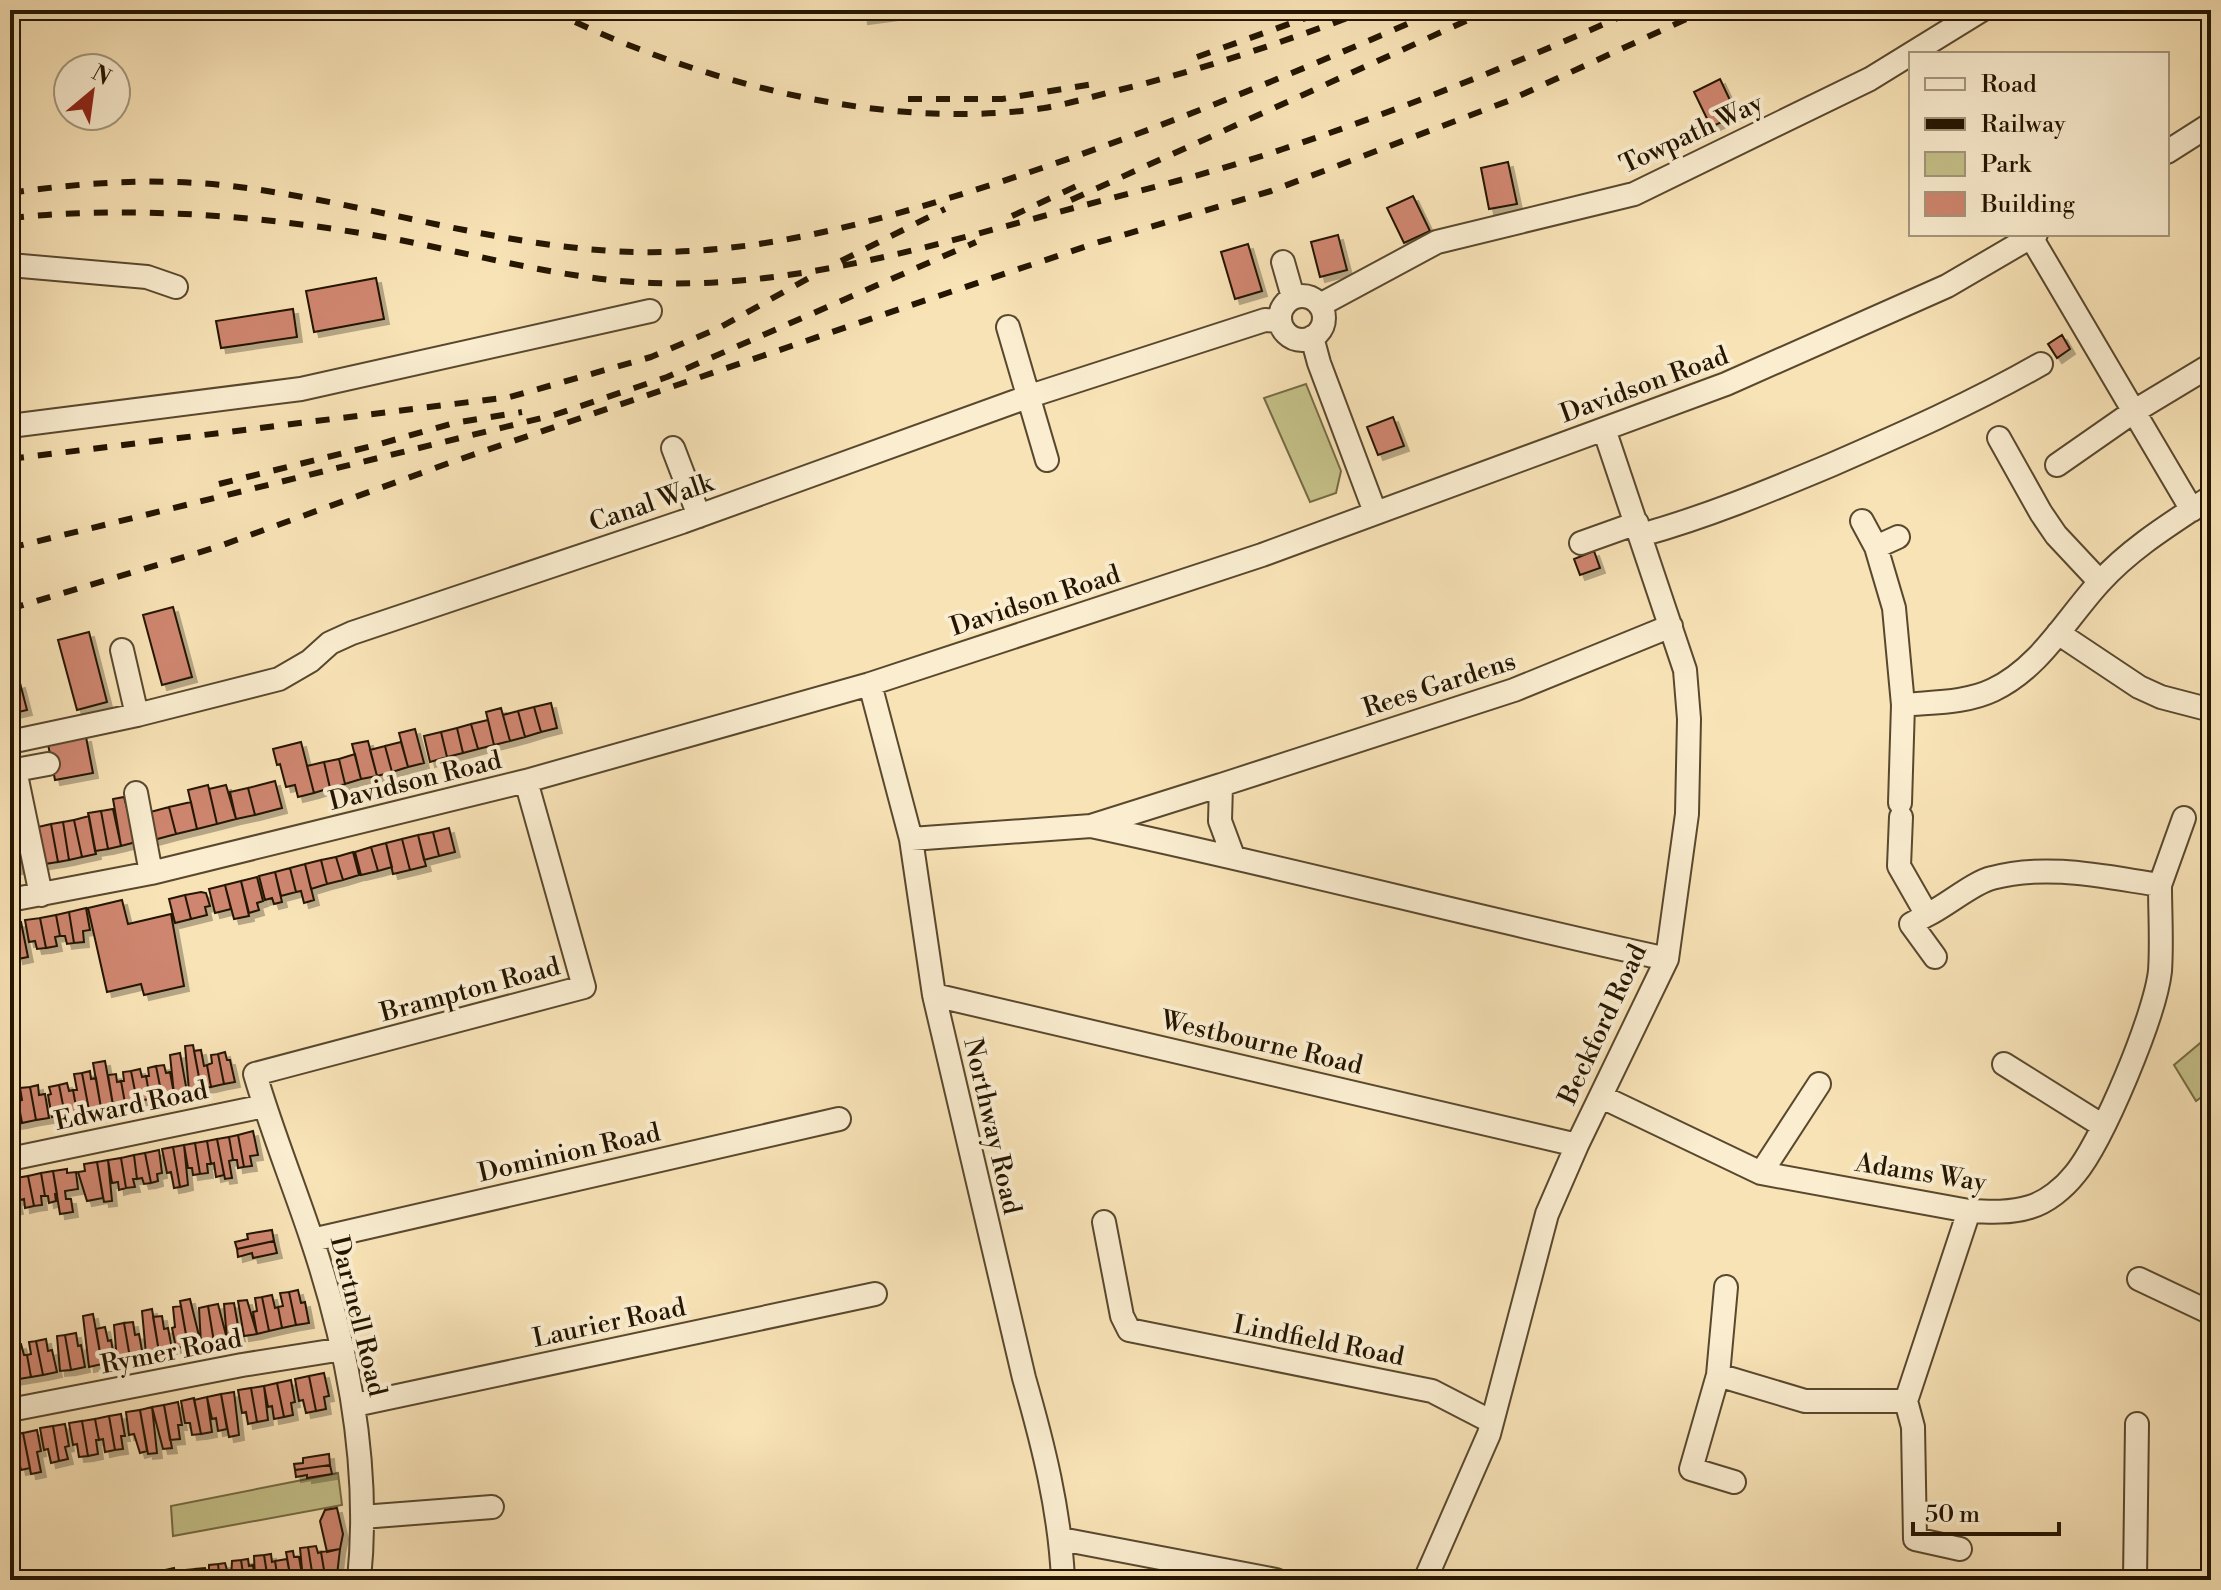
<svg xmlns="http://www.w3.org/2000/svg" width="2221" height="1590" font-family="'Libre Bodoni',serif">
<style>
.green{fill:#c5c189;stroke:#746b45;stroke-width:2}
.building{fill:#cf866f;stroke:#241501;stroke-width:2;filter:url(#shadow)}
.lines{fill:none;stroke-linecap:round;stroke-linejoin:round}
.minor-casing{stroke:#59482e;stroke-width:26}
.minor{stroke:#faedd0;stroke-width:22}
.rail{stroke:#241501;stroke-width:6;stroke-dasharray:14 14;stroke-linecap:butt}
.labels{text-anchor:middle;stroke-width:8;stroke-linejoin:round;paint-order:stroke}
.street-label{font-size:26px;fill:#241501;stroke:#faedd0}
</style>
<defs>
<filter id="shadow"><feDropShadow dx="5" dy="5" stdDeviation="0" flood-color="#0004"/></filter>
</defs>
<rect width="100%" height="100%" fill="#f8e3b7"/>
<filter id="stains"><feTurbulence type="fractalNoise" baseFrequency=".0025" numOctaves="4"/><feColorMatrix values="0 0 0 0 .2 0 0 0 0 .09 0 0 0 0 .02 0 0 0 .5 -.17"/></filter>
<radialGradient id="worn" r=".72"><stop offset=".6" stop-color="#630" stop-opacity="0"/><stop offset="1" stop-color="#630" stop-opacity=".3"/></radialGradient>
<path class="green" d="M1306,384L1341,471L1336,493L1310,502L1264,398Z
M2211,1034V1090L2196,1101L2174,1065Z
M338,1473L342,1505L173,1536L171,1506Z"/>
<path class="building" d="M862,10H931L863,19Z
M1720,79L1737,115L1711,127L1694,92Z
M1508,162L1517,204L1489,209L1481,168Z
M1413,196L1430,231L1404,243L1387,208Z
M1338,235L1347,270L1320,277L1311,242Z
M1248,244L1262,291L1235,299L1221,252Z
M376,278L384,319L314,332L306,291Z
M293,309L297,337L221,348L216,321Z
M2062,335L2070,349L2057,358L2048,344Z
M1393,417L1404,446L1378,455L1367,427Z
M1594,551L1600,568L1580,575L1574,559Z
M173,607L192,677L162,685L143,615Z
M89,632L107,702L77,710L58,640Z
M20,683L27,710L10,714V686Z
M551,703L557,728L541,732L534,707Z
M534,707L541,732L525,737L518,711Z
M501,708L510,741L494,745L486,712Z
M518,711L525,737L510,741L503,715Z
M488,720L494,745L478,749L471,724Z
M471,724L478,749L463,753L457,728Z
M457,728L463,753L447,757L441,732Z
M415,729L424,763L408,767L399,733Z
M441,732L447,757L430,762L424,736Z
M86,737L93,773L55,780L48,744Z
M368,741L377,776L361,779L352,744Z
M301,742L314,793L298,797L295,785L286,787L280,764L277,765L273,749Z
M401,742L408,767L392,772L385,746Z
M385,746L392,772L377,776L370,750Z
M355,754L361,779L345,784L339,759Z
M339,759L345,784L330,788L324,762Z
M324,762L330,788L314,793L307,766Z
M275,781L282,808L255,815L248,788Z
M208,785L217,824L197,829L188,790Z
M226,785L236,819L217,824L209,789Z
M248,788L255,815L236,819L230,792Z
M124,797L136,842L121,846L113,799Z
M191,802L197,829L176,834L169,807Z
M169,807L176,834L150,841L143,814Z
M113,809L121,846L108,849L101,811Z
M101,811L108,849L95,851L88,813Z
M89,816L96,854L82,857L74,820Z
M74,820L82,857L69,860L63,822Z
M63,822L69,860L58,862L51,824Z
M51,824L58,862L45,864L38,827Z
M449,828L455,852L439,856L433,832Z
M433,832L439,856L424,860L418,835Z
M418,835L426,866L410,870L402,839Z
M402,839L410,870L393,874L386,843Z
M386,843L392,867L378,871L371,847Z
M371,847L378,871L361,875L355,852Z
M10,849H14L18,869L10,870Z
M353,852L359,875L343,880L336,857Z
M336,857L343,880L327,884L321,860Z
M321,860L327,884L311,889L305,864Z
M305,864L314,900L304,903L301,891L296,892L290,868Z
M290,868L296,892L281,896L275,872Z
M275,872L282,902L274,904L272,898L265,900L259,876Z
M257,877L263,901L257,903L259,910L249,913L241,881Z
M241,881L249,916L234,919L225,885Z
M225,885L231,909L215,913L209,889Z
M201,892L206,893L210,906L205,907L207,915L191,919L185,895Z
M185,895L191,919L175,923L169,899Z
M122,900L128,924L171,914L184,986L144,995L141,984L107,992L88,908Z
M86,908L90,930L83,931L84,942L74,943L69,912Z
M69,912L74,943L67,944L65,936H60L56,915Z
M56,915L60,936L55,937L57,946L46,948L40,918Z
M40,918L46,948L37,949L35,941L29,942L25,920Z
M21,922L28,957L18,959L16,948L12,949L10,923Z
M193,1045L201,1088L189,1090L185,1046Z
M201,1050L204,1066L207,1065L211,1087L201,1088L194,1051Z
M225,1052L227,1060H230L235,1082L224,1084L218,1054Z
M180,1053L187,1092L174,1094L170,1055Z
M218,1054L224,1084L211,1087L207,1065L212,1063L211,1055Z
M105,1061L113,1105L101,1108L93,1063Z
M164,1065L166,1073L170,1072L174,1094L162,1096L156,1066Z
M156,1066L162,1096L150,1099L146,1076H149L148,1068Z
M140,1069L142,1077L146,1076L150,1099L137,1101L131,1071Z
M90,1071L91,1079L96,1078L101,1108L89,1110L82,1073Z
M131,1071L137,1101L125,1103L121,1081H124L123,1072Z
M82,1073L89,1110L77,1112L73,1090H77L74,1074Z
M116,1074L117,1082L121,1081L125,1103L113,1105L108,1075Z
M67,1083L69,1091L73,1090L77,1112L65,1115L59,1085Z
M10,1084L14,1101H18L22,1123L10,1125Z
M38,1085L39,1095L45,1094L49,1118L36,1120L30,1087Z
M59,1085L65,1115L52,1117L48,1095L51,1094L49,1087Z
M30,1087L36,1120L22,1123L18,1101L22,1100L20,1088Z
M253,1131L258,1155L250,1156L252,1166L244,1167L238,1135Z
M238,1135L244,1167L238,1168L237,1160H233L229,1137Z
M229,1137L233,1160L229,1161L232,1178L225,1179L217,1139Z
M217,1139L224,1175L216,1177L214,1163L211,1164L207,1141Z
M207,1141L211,1164H207L208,1173L200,1174L195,1143Z
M195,1143L200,1174L193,1175L192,1168H188L184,1145Z
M184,1145L188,1185L180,1187L173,1147Z
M173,1147L180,1187L174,1188L171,1172L167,1173L162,1149Z
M159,1150L162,1173L157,1174L158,1181L151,1183L145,1153Z
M145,1153L151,1183L144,1184L142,1178L137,1179L134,1155Z
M134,1155L137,1179H133L135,1187L126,1188L121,1158Z
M121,1158L126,1188L119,1190L118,1182L112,1183L108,1160Z
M108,1160L112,1201L104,1202L97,1162Z
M97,1162L103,1198L87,1201L78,1172L85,1171L84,1164Z
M67,1169V1173L76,1172L78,1189L65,1191L66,1199H71L73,1212L60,1214L53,1171Z
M53,1171L57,1194H55L56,1201L49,1203L48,1196H45L41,1173Z
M41,1173L45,1196H41L42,1205L34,1206L28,1176Z
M28,1176L34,1206L25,1208L24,1199L20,1200L16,1178Z
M16,1178L20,1200H16L18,1209L10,1210V1179Z
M272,1230L274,1241L237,1249L235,1242L248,1239L247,1234Z
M274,1241L277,1253L253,1258L252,1253L238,1257L237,1249Z
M298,1290L301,1303L305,1302L309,1323L296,1325L289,1292Z
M289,1292L296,1325L282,1328L278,1307L283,1306L280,1293Z
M272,1295L275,1308L278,1307L282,1328L269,1331L262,1297Z
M262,1297L269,1331L257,1334L253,1312L257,1311L255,1298Z
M190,1299L201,1344L188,1346L180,1301Z
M247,1300L257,1334L244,1336L238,1301Z
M234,1303L240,1337L227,1339L224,1304Z
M218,1304L227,1339L214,1342L208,1306Z
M181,1306L188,1346L176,1348L172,1328L175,1327L173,1307Z
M208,1306L214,1342L201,1344L199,1308Z
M152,1309L159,1352L146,1354L142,1311Z
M93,1314L102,1364L89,1367L83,1316Z
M162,1316L164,1329L168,1328L172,1349L159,1352L153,1317Z
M133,1322L135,1335L139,1334L143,1356L130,1358L124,1323Z
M124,1323L130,1358L117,1361L114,1325Z
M105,1327L108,1341L111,1340L115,1362L102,1364L96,1329Z
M76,1333L78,1346L81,1345L85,1367L71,1370L65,1335Z
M65,1335L71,1370L60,1371L57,1336Z
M46,1339L48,1351L52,1350L57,1372L43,1375L36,1341Z
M36,1341L43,1375L31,1377L27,1355L31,1354L29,1342Z
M21,1344L24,1355H27L31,1377L19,1379L14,1345Z
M14,1345L19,1379L10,1381V1346Z
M324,1373L329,1396L324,1397L326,1409L316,1411L309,1376Z
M309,1376L316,1411L306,1413L303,1400L299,1401L295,1379Z
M291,1380L295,1402L291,1403L293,1415L284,1417L277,1383Z
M277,1383L284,1417L274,1419L272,1406L268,1407L264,1386Z
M264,1386L268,1420L257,1422L251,1388Z
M251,1388L257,1422L248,1424L246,1412L242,1413L238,1390Z
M234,1392L239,1435L229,1437L221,1394Z
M221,1394L227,1429L218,1431L216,1418L212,1419L207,1397Z
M207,1397L212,1432L201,1434L194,1400Z
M194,1398L201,1434L192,1435L190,1423H185L181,1401Z
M178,1402L182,1425H178L180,1439L170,1440L164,1405Z
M164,1405L172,1448L163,1449L152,1407Z
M152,1407L157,1453L148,1454L140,1410Z
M140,1410L147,1451L140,1453L134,1434L129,1435L126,1412Z
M121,1414L125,1436H121L123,1449L115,1450L109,1416Z
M109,1416L115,1450L105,1452L103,1439L99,1440L95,1419Z
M95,1419L99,1440H96L98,1454L88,1456L82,1421Z
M82,1421L88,1456L79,1457L77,1444L73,1445L69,1423Z
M65,1424L69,1446L65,1447L68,1459L59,1461L53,1426Z
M53,1426L59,1461L51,1463L48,1449L44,1450L40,1428Z
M37,1430L41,1451L37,1452L41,1472L31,1474L23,1433Z
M23,1433L30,1468L21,1470L18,1457H14L10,1435Z
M10,1435L14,1457L11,1458L13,1470L10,1471Z
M329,1454L330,1465L295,1470L294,1464L303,1463V1458Z
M330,1465L332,1474L307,1478V1475L296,1477L295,1470Z
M337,1508L343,1534L340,1549L327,1552L320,1521L325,1510Z
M316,1546L318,1553L321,1552L325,1576L313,1578L308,1547Z
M308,1547L313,1578L303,1580L300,1548Z
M340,1549L337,1575L325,1576L321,1552Z
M293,1551L294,1557H299L303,1580H291L286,1552Z
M271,1554L272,1562L275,1561L278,1580H268L264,1555Z
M264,1555L268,1580H255L254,1556Z
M248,1559L249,1566L253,1565L255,1580H244L241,1560Z
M287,1559L291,1580H278L275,1561Z
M241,1560L244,1580H231L232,1561Z
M225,1563L227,1570H230L231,1580H220L218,1564Z
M218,1564L220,1580H209V1565Z
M174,1568L176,1580H180H166L165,1570Z
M205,1568L209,1580H197L195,1569Z
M195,1569L197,1580H184L187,1578L186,1570Z
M165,1570L166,1580H157L156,1571Z"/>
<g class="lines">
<defs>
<path id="minor" d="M2167,152L2211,124
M2031,237L2192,510
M1283,262L1293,297
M10,265L147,277L176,287
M1280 318a22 22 0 1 1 44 0a22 22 0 1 1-44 0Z
M1320,305L1437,242L1634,194L1870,79L1982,10
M1008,327L1047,460
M1312,337L1319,363L1375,512
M10,426L301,389L650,311
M1999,438L2041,513L2056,535L2100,582
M673,448L699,516
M2057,465L2133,412L2206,368
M1862,521L1876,547
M1641,535C1706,517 1769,491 1831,465C1902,434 1973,403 2041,364
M1898,537L1876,547L1894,608L1903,705C1933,702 1966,703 1993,690C2040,668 2066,619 2100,582C2132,547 2172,523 2211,497
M1581,543L1637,523
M2058,633L2139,687L2161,697L2211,710
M122,650L137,715
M870,684L911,839L934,995L1024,1378C1043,1444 1060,1511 1063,1580
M10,742L137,715L279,679L310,661L330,643L352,633L682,522L1030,396L1265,320L1279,321
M15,770L41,895
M10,771L48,764
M1221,785L1514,690L1671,626
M136,793L151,873
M1900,803L1903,705
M911,839L1091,826
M1233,856L1220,821L1221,785L1091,826C1284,867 1475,917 1667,959
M2160,885L2184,818
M10,900L151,873L526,781L870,684L1262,555L1726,384L1947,286L2036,234
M1927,915L1911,924L1935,957
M934,995L1577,1145
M2004,1064L2103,1126
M1602,1097L1761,1173L1969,1211C1990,1212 2011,1213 2030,1207C2047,1202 2064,1188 2075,1174C2103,1140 2155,1016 2160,971C2162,943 2160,913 2160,885C2105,877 2047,863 1992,878C1974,882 1946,906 1927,915L1899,866L1901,817
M10,1159L264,1106
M1761,1173L1819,1084
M1104,1222L1122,1316L1129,1330L1432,1391L1492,1422
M312,1240L839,1119
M2139,1279L2211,1313
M1718,1375L1726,1287
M355,1405L875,1294
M10,1410L242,1365L343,1349
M1734,1482L1691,1469L1718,1375L1805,1401H1906
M362,1517L492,1507
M1061,1539L1276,1580
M1960,1549L1915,1539L1913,1427L1906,1401L1969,1211
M359,1580C371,1463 348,1347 311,1237C293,1183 271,1129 255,1074L584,987L526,781
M1425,1580L1489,1434L1547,1214L1577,1145L1667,959L1687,814L1689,719L1685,670L1604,429
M2135,1580L2137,1424"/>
</defs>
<use href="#minor" class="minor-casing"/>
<use href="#minor" class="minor"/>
<path class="rail" d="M550,10C693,81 884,132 1044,108C1068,104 1091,97 1115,91C1202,70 1286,41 1369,10
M1197,57L1328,10
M908,99H1002L1099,83
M10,193C86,182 162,177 239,187C364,203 486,243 612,251C748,259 869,224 997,183C1147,134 1294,74 1439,10
M1071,200L1490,10
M1012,216L1081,184
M10,218C138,205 268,216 395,239C478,255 567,280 652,283C785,288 913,251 1040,217C1121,195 1204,176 1283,149C1402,109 1521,62 1635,10
M841,261L945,209
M10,459L510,397L651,357L719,328L816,274
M219,484L376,445L454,423L522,412
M10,548L554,415L667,377L976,242
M10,609L217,547L449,463L879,316L1096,243L1271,191L1508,101L1706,10"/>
</g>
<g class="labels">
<g class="street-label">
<text transform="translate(1691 133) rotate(-25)" y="9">Towpath Way</text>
<text transform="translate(1644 384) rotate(-20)" y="9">Davidson Road</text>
<text transform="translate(651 502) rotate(-19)" y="9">Canal Walk</text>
<text transform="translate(1035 600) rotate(-18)" y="9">Davidson Road</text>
<text transform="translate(1439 684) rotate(-18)" y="9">Rees Gardens</text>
<text transform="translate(415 780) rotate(-14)" y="9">Davidson Road</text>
<text transform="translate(470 989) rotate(-15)" y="9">Brampton Road</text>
<text transform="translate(1602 1024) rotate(-65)" y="9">Beckford Road</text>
<text transform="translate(1262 1042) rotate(13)" y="9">Westbourne Road</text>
<text transform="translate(131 1105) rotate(-12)" y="9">Edward Road</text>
<text transform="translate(993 1126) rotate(77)" y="9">Northway Road</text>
<text transform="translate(569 1152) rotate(-13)" y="9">Dominion Road</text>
<text transform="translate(1921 1172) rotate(9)" y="9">Adams Way</text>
<text transform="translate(359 1316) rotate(76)" y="9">Dartnell Road</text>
<text transform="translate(609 1322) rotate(-12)" y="9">Laurier Road</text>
<text transform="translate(1319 1340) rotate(11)" y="9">Lindfield Road</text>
<text transform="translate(171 1351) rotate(-11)" y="9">Rymer Road</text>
</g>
</g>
<rect width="2221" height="1590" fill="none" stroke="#f8e3b7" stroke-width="40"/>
<rect x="12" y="12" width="2197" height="1566" fill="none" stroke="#241501" stroke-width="4"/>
<rect x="20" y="20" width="2181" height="1550" fill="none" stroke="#241501" stroke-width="2"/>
<rect x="1909" y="52" width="260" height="184" fill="#faedd0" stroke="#a4977d" stroke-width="2"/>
<rect x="1925" y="78" width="40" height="12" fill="#faedd0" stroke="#a4977d" stroke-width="2"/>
<text x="1981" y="92" font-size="24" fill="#241501">Road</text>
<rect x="1925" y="118" width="40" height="12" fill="#241501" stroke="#a4977d" stroke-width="2"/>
<text x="1981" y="132" font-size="24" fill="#241501">Railway</text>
<rect x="1925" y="152" width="40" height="24" fill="#c5c189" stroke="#a4977d" stroke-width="2"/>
<text x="1981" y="172" font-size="24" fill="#241501">Park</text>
<rect x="1925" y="192" width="40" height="24" fill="#cf866f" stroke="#a4977d" stroke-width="2"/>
<text x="1981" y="212" font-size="24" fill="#241501">Building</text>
<g transform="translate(92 92) rotate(29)"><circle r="38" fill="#faedd0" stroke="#a4977d" stroke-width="2"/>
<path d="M0-6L14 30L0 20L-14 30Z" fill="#8f2418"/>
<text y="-12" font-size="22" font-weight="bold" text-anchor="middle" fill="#241501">N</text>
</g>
<path d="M1913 1522v12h146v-12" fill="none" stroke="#241501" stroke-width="4"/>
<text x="1925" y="1522" font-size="24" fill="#241501" stroke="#faedd0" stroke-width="6" paint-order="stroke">50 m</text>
<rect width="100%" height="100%" filter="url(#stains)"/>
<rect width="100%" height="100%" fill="url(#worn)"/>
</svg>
